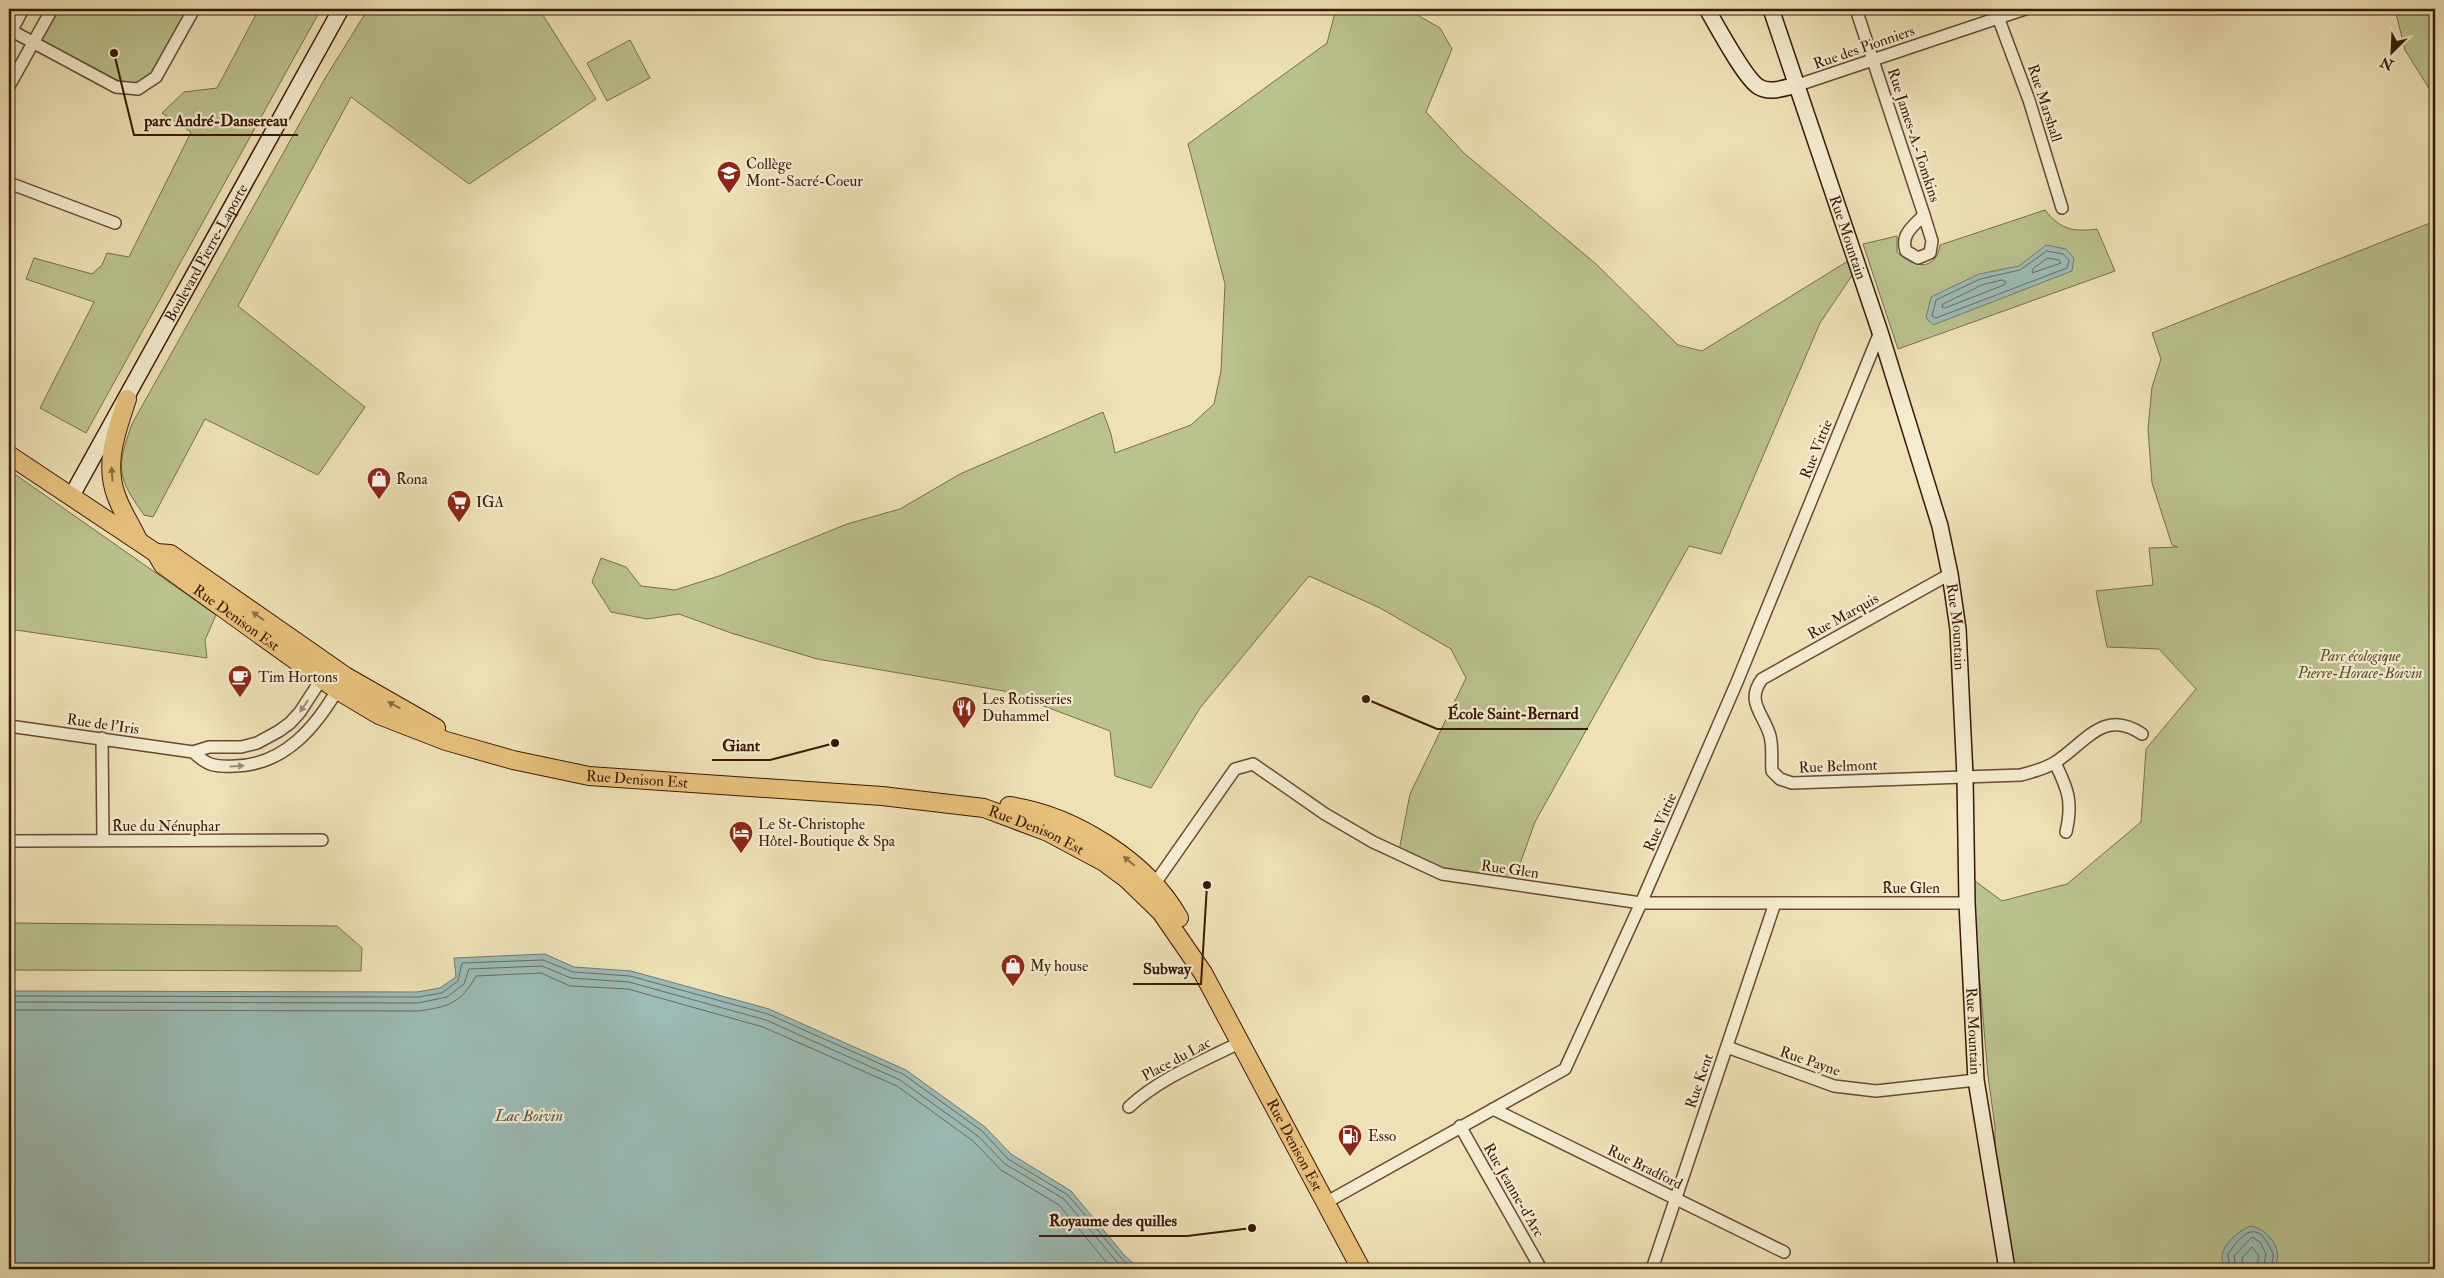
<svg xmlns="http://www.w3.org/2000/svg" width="2444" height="1278" font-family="'IM FELL Double Pica',serif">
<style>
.green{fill:#bac28d;stroke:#7a6d4a}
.water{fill:#9bbcb6;stroke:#747a70}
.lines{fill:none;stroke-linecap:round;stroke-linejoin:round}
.shore{stroke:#6a6a5e;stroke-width:1}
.street-casing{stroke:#664a33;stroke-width:14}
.secondary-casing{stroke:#391807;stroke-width:18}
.primary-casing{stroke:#391807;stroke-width:20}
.street{stroke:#f4ecd0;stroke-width:11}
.secondary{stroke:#f4ecd0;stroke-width:15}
.primary{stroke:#e7c07b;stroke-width:18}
.oneway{fill:#906c41}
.oneway2{fill:#a08d76}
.labels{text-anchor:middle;stroke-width:4.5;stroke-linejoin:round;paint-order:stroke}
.street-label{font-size:15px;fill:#391807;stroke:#f4ecd0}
.poi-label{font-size:15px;fill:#391807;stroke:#f4ecd0;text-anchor:start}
.park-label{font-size:15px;font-style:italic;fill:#604b2f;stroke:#f4ecd0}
.water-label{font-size:16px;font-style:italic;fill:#5b5144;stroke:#f4ecd0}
.leader{fill:none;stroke:#391807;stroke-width:2}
.callout-dot{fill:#391807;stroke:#f4ecd0;stroke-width:2}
.callout-label{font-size:16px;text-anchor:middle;font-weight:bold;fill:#391807;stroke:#f4ecd0;stroke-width:4.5;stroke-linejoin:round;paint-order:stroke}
</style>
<rect width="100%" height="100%" fill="#eee1b6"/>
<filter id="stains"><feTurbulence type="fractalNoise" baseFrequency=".004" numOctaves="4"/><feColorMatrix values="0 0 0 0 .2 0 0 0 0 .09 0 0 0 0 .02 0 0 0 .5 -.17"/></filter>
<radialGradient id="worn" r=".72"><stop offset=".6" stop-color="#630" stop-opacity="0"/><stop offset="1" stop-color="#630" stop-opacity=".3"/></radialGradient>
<path class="green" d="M52,9H194L156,77L128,90L34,42Z
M259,9H321L86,433L40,408L94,302L26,279L34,258L92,274L102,265L107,253L129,257L191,132L162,113L184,92L217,88Z
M368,9H539L596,99L469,184L351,97L238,306L365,407L318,475L205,419L153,517L144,515C117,477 116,468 132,424L324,80Z
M1336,9H1407L1440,28L1452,49L1426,112L1464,153L1596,264L1678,345L1702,351L1848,261L1853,274L1820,323L1721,554L1689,546L1535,822L1511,889L1398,856L1410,794L1466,678L1451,649L1380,608L1309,576L1200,708L1151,788L1115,776L1110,731L1004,691L817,659L731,633L679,614L647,619L611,612L592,582L601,558L626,567L641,586L675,590L719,576L847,524L900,509L960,474L1103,412L1111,434L1115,453L1191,425L1214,404L1221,371L1225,284L1188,144L1327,43Z
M2395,9H2435V98L2405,50Z
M630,40L650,78L607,101L587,63Z
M2045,210C2061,230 2073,232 2097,229L2115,271L1898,349L1863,244L1897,236V252C1913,268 1936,272 1940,245Z
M2435,221V1269H2007L1995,1197V1127L1988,1076L1971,878L2002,901L2067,884L2141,822L2146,749L2196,689L2159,649L2107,647L2096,591L2153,585L2149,548L2178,547L2172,545L2152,483L2148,429L2152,387L2161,359L2152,333Z
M9,470L216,615L205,640L207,658L9,629Z
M9,923L337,926L362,948L361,971L9,970Z"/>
<path class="water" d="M2046,245L2066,249L2074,258L2072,271L1933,325L1926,318L1931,297L1979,274L2019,266Z
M545,954L574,967L631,971L769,1009L906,1070L985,1127L1011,1154L1071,1191L1125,1256L1140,1269H9V991L417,992L440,988L456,977L454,958Z
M2251,1226C2269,1229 2286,1252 2273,1269H2225C2224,1266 2222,1261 2222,1258C2221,1245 2241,1229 2251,1226Z"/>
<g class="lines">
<path class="shore" d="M2047,251L2063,254L2069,260L2067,268L1936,318L1932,316L1936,300L1980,279L2020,270Z
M2048,258L2059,260L2061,263L2032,273L2033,269Z
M2003,280L2006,282L2004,285L1945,308L1942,307L1943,304L1982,285Z
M9,996L418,997L442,993L458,981L462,963L543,960L573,972L630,976L768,1014L903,1074L982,1131L1008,1159L1068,1195L1122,1259L1133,1269
M9,1002L418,1003L447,997L464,984L469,969L542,966L571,978L629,982L766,1020L900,1080L978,1136L1005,1164L1064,1199L1123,1269
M9,1010L418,1011C449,1007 461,1003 476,976L541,973L570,986L628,989L763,1027L897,1086L973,1141L1001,1170L1059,1205L1112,1269
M2230,1269L2228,1254C2238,1239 2254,1218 2268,1244C2270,1248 2274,1253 2273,1258C2273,1262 2270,1265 2270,1269
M2236,1269L2234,1256L2252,1237L2260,1242L2266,1254L2263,1269
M2243,1269L2242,1258L2252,1247L2259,1256L2256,1269"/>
<defs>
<path id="street" d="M1856,9L1924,215L1932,241L1930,253L1918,258L1906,251C1900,235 1914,225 1924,215
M1995,9L2029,100L2062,208
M12,31L116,87L138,89L156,77L194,9
M9,36L23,9
M1798,85L2025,9
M9,86L52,9
M9,183L115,223
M1950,574L1762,679C1745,702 1764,714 1770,736C1773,747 1771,760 1772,771L1780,779L1792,783L2021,775C2032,772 2044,769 2054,763C2084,745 2103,707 2142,734
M9,726L193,752L209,747H241L257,743L279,731L290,723L300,712L324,675
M102,738L103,841
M193,752C208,766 215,767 235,766C285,765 317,726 340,685
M2055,763C2068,789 2073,802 2066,832
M9,841L322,840
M1151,889L1235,769L1253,764L1325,814L1373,842L1442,874L1641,903H1967
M1727,1047L1834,1086L1876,1091L1976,1080
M1129,1107C1160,1078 1203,1061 1241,1042
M1493,1109L1784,1252
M1460,1126L1541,1269
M1327,1202L1565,1069L1641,903L1737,682L1880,332
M1652,1269L1775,903"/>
<g id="secondary">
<path d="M1707,9C1717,26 1745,79 1759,87C1771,94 1786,87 1798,85"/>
<path id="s1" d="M1771,9L1880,332L1940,526L1950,574L1958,629L1965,776L1967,903L1976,1080L2007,1269"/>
<path id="s2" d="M71,497L341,9"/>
</g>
<g id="primary">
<path d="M127,399C117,430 104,462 116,495C121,510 131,525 138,540"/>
<path id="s3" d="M9,455L156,553L163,565L337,690L379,715L446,741L513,760L589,776L882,796L984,808L1048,832L1104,862L1127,879L1161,912L1203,973L1361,1269"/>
<path d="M156,553L170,554L345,676L436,728"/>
<path d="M1009,806C1073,815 1147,861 1179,918"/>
</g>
</defs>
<use href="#street" class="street-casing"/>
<use href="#secondary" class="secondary-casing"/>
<use href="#primary" class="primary-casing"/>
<use href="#street" class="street"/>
<use href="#secondary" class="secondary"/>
<use href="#primary" class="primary"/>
</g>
<defs><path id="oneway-solid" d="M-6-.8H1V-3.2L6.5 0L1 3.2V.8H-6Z" transform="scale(1.25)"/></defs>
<g class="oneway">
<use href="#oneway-solid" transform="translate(112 474) rotate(-94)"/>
<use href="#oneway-solid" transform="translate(258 616) rotate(-145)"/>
<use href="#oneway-solid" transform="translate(394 705) rotate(-151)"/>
<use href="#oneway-solid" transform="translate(1129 861) rotate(-140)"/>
</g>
<g class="oneway2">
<use href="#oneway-solid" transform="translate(304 706) rotate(125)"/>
<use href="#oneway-solid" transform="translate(237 766) rotate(-3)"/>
</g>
<defs>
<symbol id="school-pin" viewBox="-11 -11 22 30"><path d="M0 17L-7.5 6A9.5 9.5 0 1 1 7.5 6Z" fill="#8f2418" stroke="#f4ecd0"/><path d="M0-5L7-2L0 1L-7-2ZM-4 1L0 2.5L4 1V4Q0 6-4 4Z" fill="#fff"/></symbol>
<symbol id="shop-pin" viewBox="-11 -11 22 30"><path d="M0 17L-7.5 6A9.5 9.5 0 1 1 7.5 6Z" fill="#8f2418" stroke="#f4ecd0"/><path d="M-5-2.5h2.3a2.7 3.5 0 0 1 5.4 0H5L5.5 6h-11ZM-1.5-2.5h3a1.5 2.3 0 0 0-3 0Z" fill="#fff"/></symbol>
<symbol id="supermarket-pin" viewBox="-11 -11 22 30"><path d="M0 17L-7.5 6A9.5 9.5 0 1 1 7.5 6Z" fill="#8f2418" stroke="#f4ecd0"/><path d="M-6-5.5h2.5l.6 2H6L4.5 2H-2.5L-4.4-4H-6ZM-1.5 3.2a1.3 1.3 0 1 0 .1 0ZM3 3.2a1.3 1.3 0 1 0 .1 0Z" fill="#fff"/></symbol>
<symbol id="cafe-pin" viewBox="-11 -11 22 30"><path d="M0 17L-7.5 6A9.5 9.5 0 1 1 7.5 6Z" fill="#8f2418" stroke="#f4ecd0"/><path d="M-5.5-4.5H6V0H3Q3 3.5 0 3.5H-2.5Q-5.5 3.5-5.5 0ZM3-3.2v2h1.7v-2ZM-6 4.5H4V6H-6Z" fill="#fff"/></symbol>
<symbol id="restaurant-pin" viewBox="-11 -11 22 30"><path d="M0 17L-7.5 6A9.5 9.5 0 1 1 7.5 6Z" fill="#8f2418" stroke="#f4ecd0"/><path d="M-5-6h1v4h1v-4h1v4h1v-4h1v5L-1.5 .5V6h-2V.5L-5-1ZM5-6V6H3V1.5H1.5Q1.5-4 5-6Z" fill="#fff"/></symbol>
<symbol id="hotel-pin" viewBox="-11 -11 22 30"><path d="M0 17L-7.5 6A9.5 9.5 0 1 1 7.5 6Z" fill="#8f2418" stroke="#f4ecd0"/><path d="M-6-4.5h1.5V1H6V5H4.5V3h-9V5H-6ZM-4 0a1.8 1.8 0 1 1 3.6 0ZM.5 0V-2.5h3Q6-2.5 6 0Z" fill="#fff"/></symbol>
<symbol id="fuel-pin" viewBox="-11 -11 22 30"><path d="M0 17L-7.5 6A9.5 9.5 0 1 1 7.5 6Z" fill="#8f2418" stroke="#f4ecd0"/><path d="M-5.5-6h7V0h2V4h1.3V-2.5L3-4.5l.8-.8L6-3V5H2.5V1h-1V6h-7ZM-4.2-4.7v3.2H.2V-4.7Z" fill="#fff"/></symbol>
</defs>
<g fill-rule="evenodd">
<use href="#school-pin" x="715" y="159" width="28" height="38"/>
<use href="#shop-pin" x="365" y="465" width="28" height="38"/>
<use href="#supermarket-pin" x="445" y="488" width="28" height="38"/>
<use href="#cafe-pin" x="226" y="663" width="28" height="38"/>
<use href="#restaurant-pin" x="950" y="694" width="28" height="38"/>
<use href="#hotel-pin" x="727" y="819" width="28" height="38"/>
<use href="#shop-pin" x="999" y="952" width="28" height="38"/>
<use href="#fuel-pin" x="1336" y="1122" width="28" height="38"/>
</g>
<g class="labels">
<g class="street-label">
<text transform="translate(1864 47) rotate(-19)" y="5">Rue des Pionniers</text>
<text transform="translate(2045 103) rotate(72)" y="5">Rue Marshall</text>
<text transform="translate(1914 135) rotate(72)" y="5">Rue James-A.-Tomkins</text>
<text dy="5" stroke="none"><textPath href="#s1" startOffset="241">Rue Mountain</textPath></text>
<text dy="5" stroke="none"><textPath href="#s2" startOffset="279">Boulevard Pierre-Laporte</textPath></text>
<text transform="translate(1816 449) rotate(-68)" y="5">Rue Vittie</text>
<text transform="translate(1843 616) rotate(-29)" y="5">Rue Marquis</text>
<text dy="5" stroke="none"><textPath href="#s3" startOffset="281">Rue Denison Est</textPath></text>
<text dy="5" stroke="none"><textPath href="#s1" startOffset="646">Rue Mountain</textPath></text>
<text transform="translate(103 724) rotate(8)" y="5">Rue de l'Iris</text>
<text transform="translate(1838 766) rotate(-2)" y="5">Rue Belmont</text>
<text dy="5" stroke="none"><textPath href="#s3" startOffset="721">Rue Denison Est</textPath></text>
<text transform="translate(1660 822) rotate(-67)" y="5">Rue Vittie</text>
<text x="166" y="831">Rue du Nénuphar</text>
<text dy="5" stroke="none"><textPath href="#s3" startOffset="1126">Rue Denison Est</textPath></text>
<text transform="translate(1510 869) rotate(8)" y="5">Rue Glen</text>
<text x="1911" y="893">Rue Glen</text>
<text dy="5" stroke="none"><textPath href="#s1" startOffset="1051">Rue Mountain</textPath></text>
<text transform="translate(1176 1059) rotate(-28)" y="5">Place du Lac</text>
<text transform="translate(1810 1061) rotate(19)" y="5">Rue Payne</text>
<text transform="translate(1699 1081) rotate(-71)" y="5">Rue Kent</text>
<text dy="5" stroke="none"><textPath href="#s3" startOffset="1546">Rue Denison Est</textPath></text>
<text transform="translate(1645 1167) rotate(26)" y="5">Rue Bradford</text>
<text transform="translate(1514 1190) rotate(60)" y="5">Rue Jeanne-d'Arc</text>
</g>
<g class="poi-label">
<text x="746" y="169">Collège<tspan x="746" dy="17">Mont-Sacré-Coeur</tspan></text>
<text x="396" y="484">Rona</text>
<text x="476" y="507">IGA</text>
<text x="258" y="682">Tim Hortons</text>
<text x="982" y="704">Les Rotisseries<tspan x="982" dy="17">Duhammel</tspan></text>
<text x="758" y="829">Le St-Christophe<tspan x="758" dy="17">Hôtel-Boutique &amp; Spa</tspan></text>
<text x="1030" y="971">My house</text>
<text x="1368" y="1141">Esso</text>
</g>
<g class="park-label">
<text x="2360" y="661">Parc écologique<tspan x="2360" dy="17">Pierre-Horace-Boivin</tspan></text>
</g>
<g class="water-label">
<text x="529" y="1121">Lac Boivin</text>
</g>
</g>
<path class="leader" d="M114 53L134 135H298M1366 699L1437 729H1588M835 743L770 760H712M1207 885L1201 984H1133M1252 1228L1187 1236H1039"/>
<g class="callout-dot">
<circle cx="114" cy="53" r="5"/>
<circle cx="1366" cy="699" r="5"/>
<circle cx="835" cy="743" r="5"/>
<circle cx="1207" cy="885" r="5"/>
<circle cx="1252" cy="1228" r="5"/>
</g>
<g class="callout-label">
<text x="216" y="126">parc André-Dansereau</text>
<text x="1513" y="719">École Saint-Bernard</text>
<text x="741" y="751">Giant</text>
<text x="1167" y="974">Subway</text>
<text x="1113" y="1226">Royaume des quilles</text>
</g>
<rect width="2444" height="1278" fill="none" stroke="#eee1b6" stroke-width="30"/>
<rect x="10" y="10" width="2424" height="1258" fill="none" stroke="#391807" stroke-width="2.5"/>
<rect x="15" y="15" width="2414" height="1248" fill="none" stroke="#391807"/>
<g transform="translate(2392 52) rotate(204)" stroke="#f4ecd0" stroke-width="4" paint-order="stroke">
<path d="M0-4L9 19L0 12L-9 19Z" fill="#391807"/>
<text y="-8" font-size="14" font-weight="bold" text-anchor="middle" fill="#391807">N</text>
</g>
<rect width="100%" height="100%" filter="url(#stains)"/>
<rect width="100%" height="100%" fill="url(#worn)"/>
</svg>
